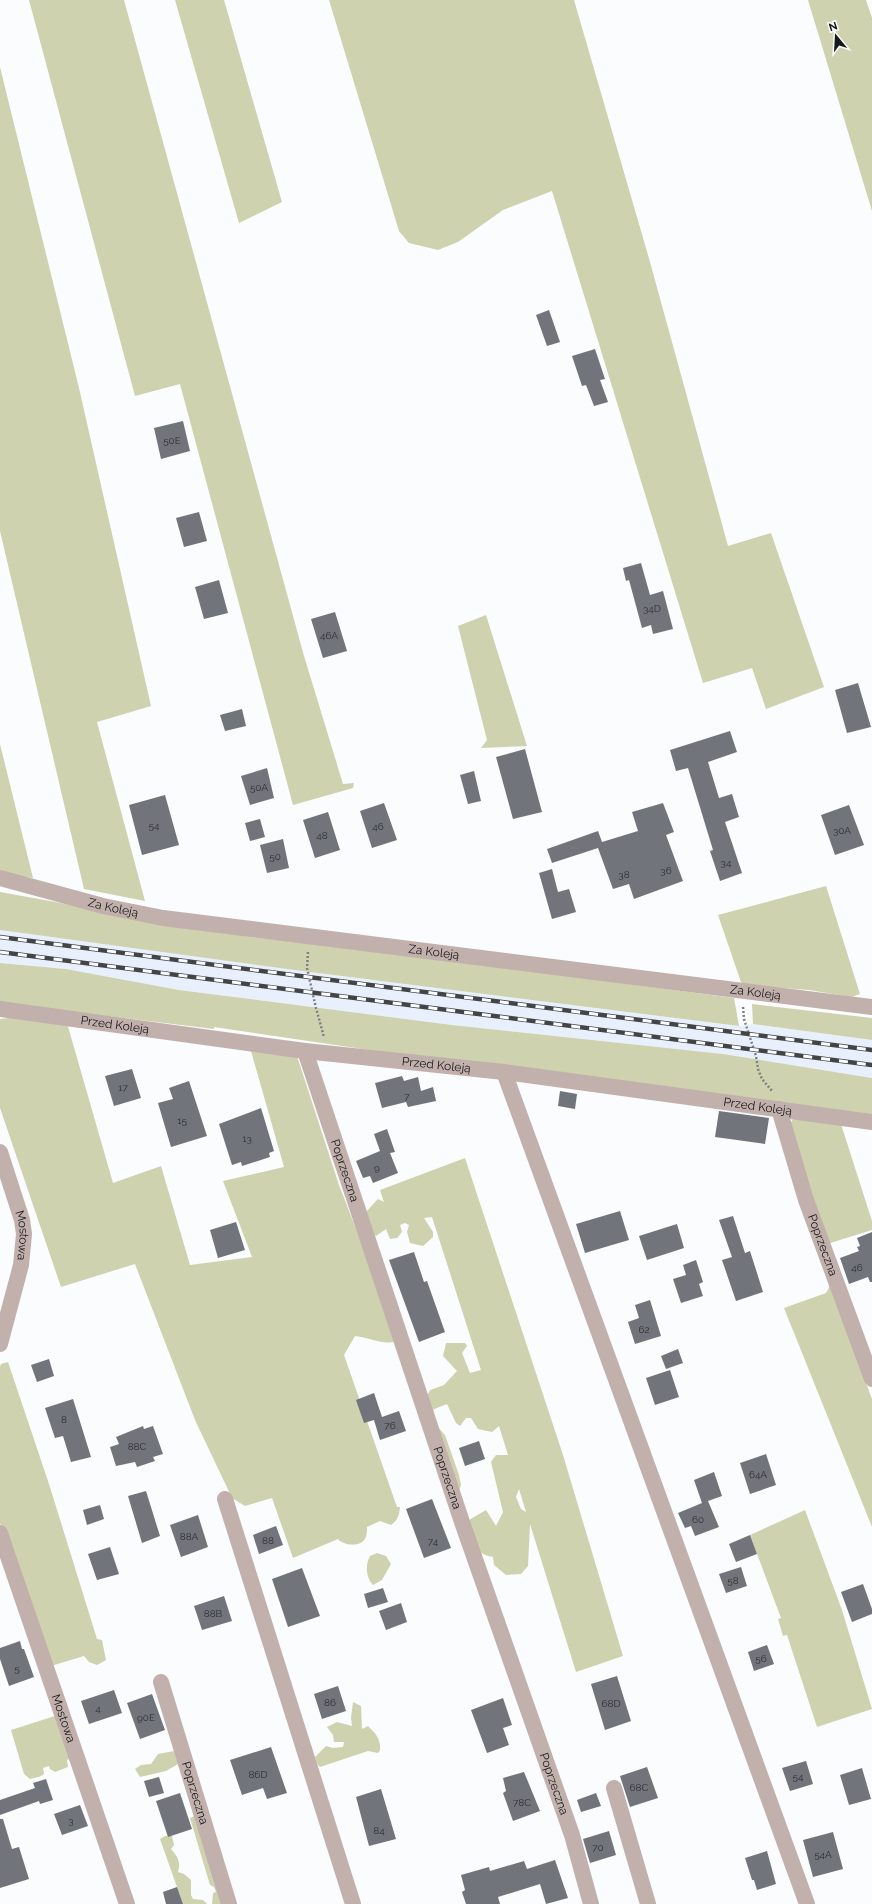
<svg xmlns="http://www.w3.org/2000/svg" width="872" height="1904" font-family="Raleway,sans-serif">
<style>
.built{fill:#e9f0fd}
.green{fill:#cfd2ae;fill-rule:evenodd}
.building{fill:#71747a}
.lines{fill:none;stroke-linecap:round;stroke-linejoin:round}
.path{stroke:#7f8082;stroke-width:2.5;stroke-dasharray:2 2;stroke-linecap:butt}
.minor{stroke:#c2b0ac;stroke-width:16}
.rail-casing{stroke:#434446;stroke-width:4.5}
.rail{stroke:#fafcfe;stroke-width:3;stroke-dasharray:9;stroke-linecap:butt}
.labels{text-anchor:middle;stroke-width:3;stroke-linejoin:round;paint-order:stroke}
.number-label{font-size:10px;fill:#2e2f32}
.street-label{font-size:12px;fill:#17181a;stroke:#fafcfe}
</style>
<rect width="100%" height="100%" fill="#fafcfe"/>
<path class="built" d="M0,930L334,975L739,1026L753,1024L872,1040V1078L723,1054L452,1025L179,990L66,969L0,963Z"/>
<path class="green" d="M29,0H124L304,656L343,784L354,783L353,788L293,805L180,384L135,396Z
M175,0H224L282,202L239,223Z
M329,0H574L650,262L728,546L771,533L824,687L766,709L752,668L703,683L552,191L503,210L458,242L438,250L409,243L399,231Z
M808,0H866L872,18V211Z
M0,67L79,388L151,706L97,722L145,901L84,889L0,531Z
M486,615L527,746L481,748L487,740L458,626Z
M0,744L33,878L0,874Z
M826,886L860,994L851,997L809,990L742,985L718,915Z
M0,892L250,937L365,949L734,998L739,1026L302,971L0,930Z
M0,963L66,969L179,990L452,1025L723,1054L872,1078V1115L383,1052L214,1027V1029L0,1003Z
M752,1004L872,1018V1040L753,1024Z
M17,1017L67,1023L113,1183L161,1166L190,1265L252,1257L223,1181L284,1167L251,1051L297,1056L339,1185L368,1260L394,1342C380,1344 370,1338 355,1336L344,1355L397,1507H400C399,1516 398,1520 391,1525L380,1521L367,1527C367,1532 367,1539 362,1542C355,1547 342,1544 338,1539L293,1558L272,1498L245,1506L232,1498L195,1420L135,1264L61,1287L0,1108V1019Z
M793,1119H805L841,1124L872,1221V1230L827,1244L789,1126Z
M465,1158L563,1455L623,1656L576,1672L530,1524L528,1566L521,1574L506,1575L494,1565L493,1557C472,1554 473,1537 469,1520L486,1510L496,1526L503,1512L491,1462L496,1455H508L499,1426L492,1432L478,1429L471,1418H466L460,1426L456,1423L447,1404L432,1410L425,1400L430,1390L444,1385L457,1371L443,1356L446,1343H465L467,1346L462,1353L470,1373L481,1370L432,1217L424,1218L433,1232V1237L423,1246L410,1243L407,1232L409,1225L405,1223L400,1225L402,1232L397,1238L390,1239L386,1229L376,1236L370,1233L365,1213L378,1199L384,1202L380,1190ZM519,1489L526,1512L521,1509L516,1497Z
M830,1286L872,1399V1527L784,1308L826,1293Z
M8,1362L49,1484L97,1639L102,1640L106,1660L97,1665L89,1662L84,1656L51,1666L0,1523V1367L1,1364Z
M434,1423L445,1435L459,1475L461,1485L458,1494Z
M805,1510L842,1610L872,1709L817,1727L787,1635L783,1636L778,1619L781,1618L750,1535Z
M377,1553L386,1556L391,1564L382,1580L373,1585C366,1578 365,1565 370,1556Z
M353,1702L361,1706L362,1729L368,1726C376,1734 381,1739 380,1750L378,1753L368,1751L320,1767L317,1764L315,1757L326,1746L333,1748L343,1747L344,1742H334L333,1735L327,1727L337,1722L352,1726L351,1718Z
M58,1715L72,1758L67,1760L68,1767L55,1772L50,1769L49,1766L43,1768L44,1774L39,1777L30,1779L24,1774L11,1730Z
M174,1751L178,1764L166,1771L140,1777L135,1769L141,1765L151,1764L158,1754Z
M199,1814L229,1904H212L213,1893L216,1892L214,1887L210,1885L190,1818Z
M165,1836H172L174,1845L171,1849C178,1857 181,1862 178,1872L184,1874L191,1880V1895L193,1899L203,1900L207,1904H183L160,1839Z"/>
<path class="building" d="M549,310L560,342L547,346L536,315Z
M595,349L605,379L600,380L608,402L594,406L586,385L582,386L572,356Z
M183,421L190,451L161,459L154,428Z
M199,512L207,541L184,547L176,518Z
M641,563L650,595L663,591L673,629L653,634L651,625L642,628L629,580L626,581L623,568Z
M219,580L228,613L204,619L195,587Z
M335,612L347,651L323,658L311,619Z
M858,683L871,727L847,733L835,690Z
M242,709L246,726L225,731L220,715Z
M730,731L737,752L708,762L719,798L732,794L739,817L725,822L742,873L720,881L710,851L713,850L688,768L676,771L670,750Z
M525,749L542,812L513,819L496,757Z
M267,768L274,798L250,805L241,776Z
M474,771L481,801L468,804L460,775Z
M165,795L179,845L142,855L129,805Z
M384,803L397,840L372,848L360,811Z
M663,803L674,832L666,835L683,881L634,899L629,884L613,889L598,848L552,863L547,849L598,831L602,842L638,831L632,812Z
M849,805L864,845L835,855L821,815Z
M328,812L340,850L315,858L303,820Z
M260,819L265,837L250,841L245,823Z
M283,839L289,868L267,873L260,845Z
M552,869L558,892L569,889L576,912L552,919L539,873Z
M132,1069L141,1098L114,1106L105,1076Z
M402,1076L404,1081L418,1077L421,1091L433,1087L436,1101L408,1107L406,1102L382,1108L375,1083Z
M189,1081L207,1136L171,1147L158,1103L173,1099L169,1088Z
M560,1091L577,1094L575,1109L558,1106Z
M261,1108L274,1151L269,1153L270,1157L242,1166L241,1162L232,1165L219,1124Z
M719,1111L769,1118L765,1144L715,1137Z
M387,1129L395,1152L390,1153L398,1173L373,1183L370,1176L363,1178L356,1161L380,1151L374,1134Z
M620,1211L629,1240L585,1253L576,1224Z
M733,1216L745,1253L750,1251L763,1292L736,1301L722,1260L732,1257L719,1220Z
M236,1222L245,1250L218,1258L210,1230Z
M677,1224L684,1248L647,1260L639,1236Z
M872,1232V1282H870L868,1277L849,1284L840,1258L859,1251L857,1247L860,1246L857,1238Z
M414,1252L424,1282L427,1281L445,1332L419,1342L389,1260Z
M696,1260L703,1282L699,1284L703,1296L681,1303L673,1279L686,1275L683,1265Z
M650,1300L661,1336L635,1344L628,1322L639,1318L635,1305Z
M678,1349L683,1363L666,1369L661,1356Z
M49,1359L54,1376L37,1382L31,1365Z
M670,1370L679,1397L655,1405L646,1378Z
M374,1393L382,1417L399,1411L406,1431L380,1440L374,1420L364,1423L356,1400Z
M73,1399L91,1457L71,1462L63,1436L55,1438L45,1408Z
M143,1426L144,1429L153,1426L163,1454L153,1457L155,1461L137,1467L135,1462L116,1466L110,1447L119,1444L116,1437Z
M479,1441L485,1459L465,1466L459,1448Z
M766,1454L776,1485L750,1494L740,1463Z
M714,1472L722,1496L708,1501L719,1527L695,1536L691,1526L685,1528L678,1513L702,1503L694,1480Z
M146,1491L160,1536L142,1543L128,1496Z
M432,1499L451,1548L424,1558L406,1509Z
M100,1505L104,1519L87,1525L83,1510Z
M198,1515L208,1547L181,1557L170,1525Z
M276,1526L283,1545L259,1554L253,1535Z
M750,1535L757,1554L736,1562L729,1544Z
M110,1547L119,1574L97,1580L88,1554Z
M741,1567L747,1586L726,1593L719,1574Z
M302,1568L320,1616L288,1627L272,1579Z
M863,1584L872,1609V1614L852,1622L841,1592Z
M383,1588L388,1602L368,1608L364,1594Z
M224,1596L232,1621L202,1630L194,1606Z
M401,1603L407,1622L386,1630L379,1611Z
M20,1641L22,1649H24L34,1677L9,1686L0,1659V1648Z
M767,1645L774,1664L754,1671L748,1652Z
M617,1676L631,1721L605,1730L591,1684Z
M338,1686L346,1711L322,1719L314,1694Z
M114,1690L122,1713L89,1724L81,1701Z
M152,1694L165,1730L140,1739L127,1703Z
M503,1698L512,1725L503,1728L509,1745L487,1753L471,1710Z
M271,1747L287,1793L267,1799L263,1788L242,1795L230,1760Z
M806,1761L813,1784L790,1791L782,1768Z
M647,1767L658,1798L630,1807L620,1776Z
M862,1768L871,1799L849,1805L840,1775Z
M524,1772L540,1811L513,1821L503,1793L506,1791L503,1778Z
M159,1777L164,1793L149,1797L144,1781Z
M46,1779L53,1800L40,1804L39,1801L0,1815V1800L35,1788L33,1783Z
M381,1789L396,1839L369,1846L356,1797Z
M180,1793L192,1829L168,1837L156,1801Z
M596,1793L601,1806L581,1812L577,1800Z
M80,1805L88,1826L62,1835L54,1814Z
M0,1819H3L12,1849L19,1847L29,1879L0,1888Z
M609,1831L616,1855L590,1863L583,1839Z
M833,1832L843,1869L813,1877L803,1840Z
M767,1851L776,1884L757,1890L754,1880H752L745,1858Z
M555,1860L568,1898L546,1904L540,1884L498,1897L500,1904H466L462,1892L465,1890L461,1875L489,1867L490,1871L524,1861L527,1869Z
M177,1887L183,1904H166L163,1892Z"/>
<g class="lines">
<path class="path" d="M308,952L307,968L316,1008L324,1037
M743,1007L744,1019L756,1056L758,1069L762,1079L772,1091"/>
<g class="minor">
<path id="s1" d="M0,878L103,906L163,918L872,1007"/>
<path id="s2" d="M0,1009L305,1051L504,1072L872,1122"/>
<path id="s3" d="M305,1051L463,1525L572,1835L591,1904"/>
<path d="M504,1072L807,1904"/>
<path id="s4" d="M779,1109L806,1200L872,1379"/>
<path id="s5" d="M0,1152L22,1220L24,1234L21,1265L0,1344"/>
<path d="M225,1499L353,1904"/>
<path id="s6" d="M0,1533L127,1904"/>
<path id="s7" d="M161,1682L229,1904"/>
<path d="M614,1788L648,1904"/>
</g>
<defs>
<path id="rail" d="M0,937L872,1050
M0,952L872,1065"/>
</defs>
<use href="#rail" class="rail-casing"/>
<use href="#rail" class="rail"/>
</g>
<g class="labels">
<g class="number-label">
<text x="172" y="444">50E</text>
<text x="652" y="612">34D</text>
<text x="329" y="639">46A</text>
<text x="259" y="791">50A</text>
<text x="154" y="829">54</text>
<text x="378" y="830">46</text>
<text x="842" y="834">30A</text>
<text x="322" y="839">48</text>
<text x="275" y="860">50</text>
<text x="726" y="866">34</text>
<text x="666" y="874">36</text>
<text x="624" y="878">38</text>
<text x="123" y="1091">17</text>
<text x="407" y="1100">7</text>
<text x="182" y="1124">15</text>
<text x="247" y="1142">13</text>
<text x="377" y="1171">9</text>
<text x="857" y="1271">46</text>
<text x="644" y="1333">62</text>
<text x="64" y="1423">8</text>
<text x="390" y="1429">76</text>
<text x="137" y="1450">88C</text>
<text x="758" y="1478">64A</text>
<text x="698" y="1523">60</text>
<text x="189" y="1540">88A</text>
<text x="268" y="1544">88</text>
<text x="433" y="1545">74</text>
<text x="733" y="1584">58</text>
<text x="213" y="1617">88B</text>
<text x="761" y="1662">56</text>
<text x="17" y="1672">5</text>
<text x="330" y="1706">86</text>
<text x="611" y="1707">68D</text>
<text x="98" y="1712">4</text>
<text x="146" y="1721">90E</text>
<text x="258" y="1778">86D</text>
<text x="798" y="1780">54</text>
<text x="639" y="1791">68C</text>
<text x="522" y="1806">78C</text>
<text x="71" y="1824">3</text>
<text x="379" y="1834">84</text>
<text x="598" y="1851">70</text>
<text x="823" y="1858">54A</text>
</g>
<g class="street-label">
<text dy="4" stroke="none"><textPath href="#s1" startOffset="117">Za Koleją</textPath></text>
<text dy="4" stroke="none"><textPath href="#s1" startOffset="441">Za Koleją</textPath></text>
<text dy="4" stroke="none"><textPath href="#s1" startOffset="765">Za Koleją</textPath></text>
<text dy="4" stroke="none"><textPath href="#s2" startOffset="116">Przed Koleją</textPath></text>
<text dy="4" stroke="none"><textPath href="#s2" startOffset="440">Przed Koleją</textPath></text>
<text dy="4" stroke="none"><textPath href="#s2" startOffset="764">Przed Koleją</textPath></text>
<text dy="4" stroke="none"><textPath href="#s3" startOffset="126">Poprzeczna</textPath></text>
<text dy="4" stroke="none"><textPath href="#s5" startOffset="87">Mostowa</textPath></text>
<text dy="4" stroke="none"><textPath href="#s4" startOffset="143">Poprzeczna</textPath></text>
<text dy="4" stroke="none"><textPath href="#s3" startOffset="450">Poprzeczna</textPath></text>
<text dy="4" stroke="none"><textPath href="#s6" startOffset="196">Mostowa</textPath></text>
<text dy="4" stroke="none"><textPath href="#s3" startOffset="774">Poprzeczna</textPath></text>
<text dy="4" stroke="none"><textPath href="#s7" startOffset="116">Poprzeczna</textPath></text>
</g>
</g>
<g transform="translate(836 36) rotate(342)" stroke="#fafcfe" stroke-width="3" paint-order="stroke">
<path d="M0-3L7 15L0 10L-7 15Z" fill="#17181a"/>
<text y="-6" font-size="11" font-weight="bold" text-anchor="middle" fill="#17181a">N</text>
</g>
</svg>
